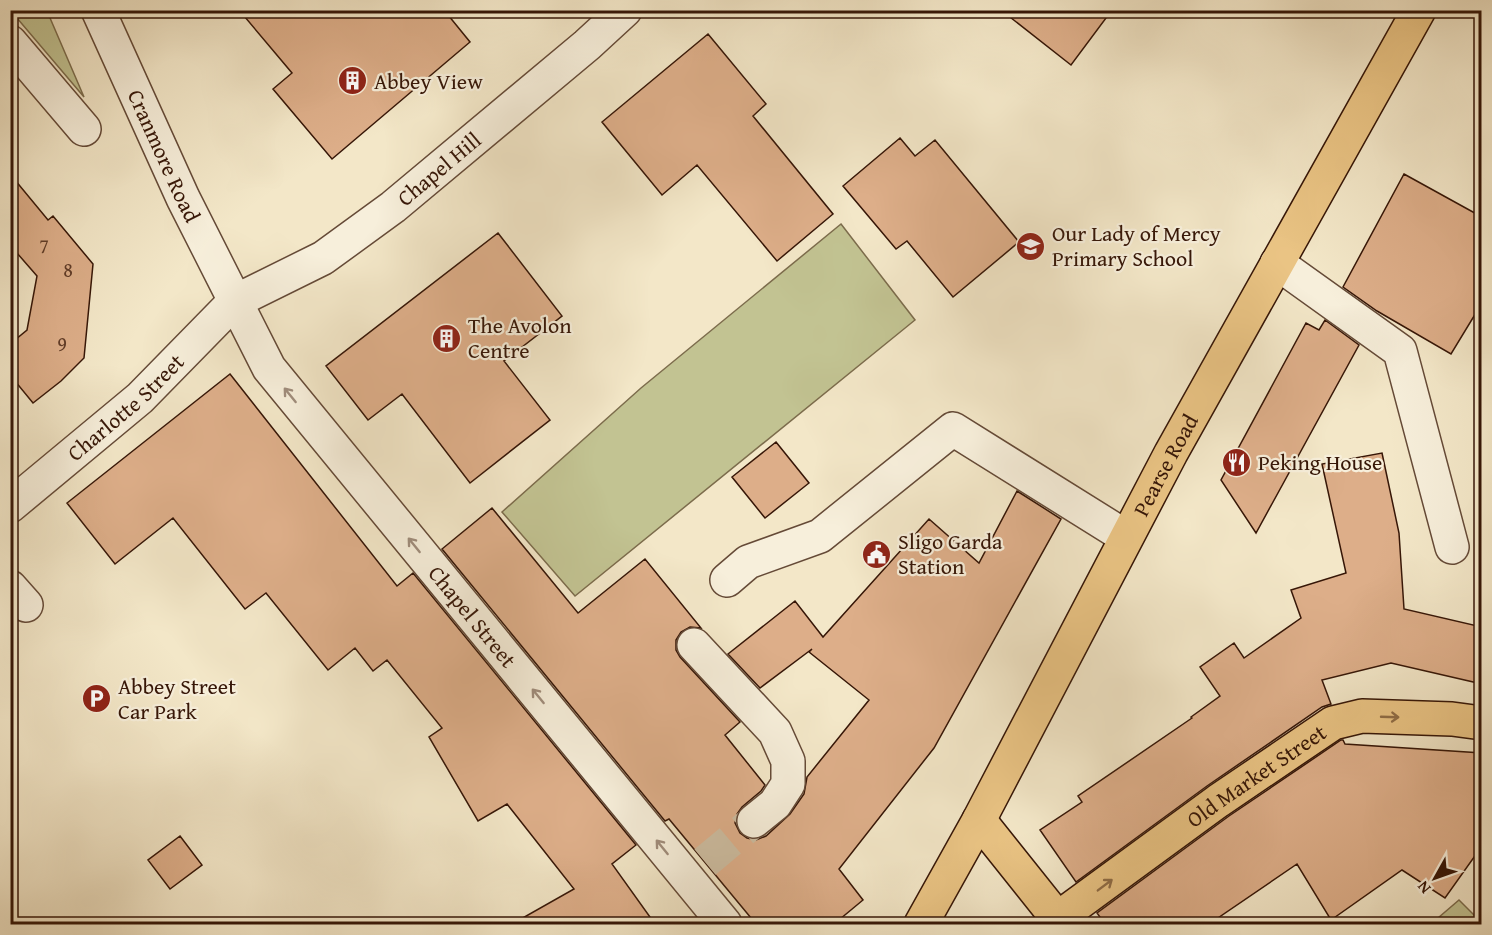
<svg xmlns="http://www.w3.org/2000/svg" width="1492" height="935" font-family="'Gentium Book Plus',serif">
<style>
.green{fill:#c2c392;stroke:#7c6c4c;stroke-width:1.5}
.building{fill:#ddae89;stroke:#361607;stroke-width:1.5}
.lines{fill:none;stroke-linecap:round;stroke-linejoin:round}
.minor-tunnel{stroke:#cdbda1;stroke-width:33;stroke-dasharray:33 16;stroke-linecap:butt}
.minor-casing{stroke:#654a37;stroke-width:36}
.major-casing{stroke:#361607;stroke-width:36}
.minor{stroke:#f7efdb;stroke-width:33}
.major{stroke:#eac484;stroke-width:33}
.oneway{stroke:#a08d7c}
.oneway2{stroke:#906d46}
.labels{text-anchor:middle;stroke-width:4.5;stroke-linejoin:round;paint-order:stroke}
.number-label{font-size:20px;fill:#603c28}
.poi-label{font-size:22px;fill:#361607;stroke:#f7efdb;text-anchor:start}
.street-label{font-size:22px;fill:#361607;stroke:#f7efdb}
</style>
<rect width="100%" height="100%" fill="#f3e7c8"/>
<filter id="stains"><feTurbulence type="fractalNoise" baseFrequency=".00333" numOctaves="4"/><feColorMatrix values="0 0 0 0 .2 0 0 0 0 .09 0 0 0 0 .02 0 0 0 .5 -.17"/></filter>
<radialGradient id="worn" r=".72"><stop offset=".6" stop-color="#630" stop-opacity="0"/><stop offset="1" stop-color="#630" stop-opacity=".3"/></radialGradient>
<path class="green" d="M11,11H47L84,97Z
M841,224L915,320L575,596L502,512L641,388Z
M1459,900L1481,922V924H1431Z"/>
<path class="building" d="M239,10H444L470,42L332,159L273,89L292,73Z
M1001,10H1112L1071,65Z
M708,34L766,104L753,116L833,214L777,261L697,165L662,195L602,122Z
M900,138L915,156L935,140L1019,242L953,297L907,241L896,249L843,186Z
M10,174L48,220L53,216L93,264L84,358L61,381L33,403L10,375V344L27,330L37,276L10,245Z
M1404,174L1482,217V303L1451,354L1377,311L1343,287Z
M498,233L562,316L504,361L550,420L470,483L402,394L368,420L326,366Z
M1325,320L1359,345L1256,533L1221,480L1306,323L1319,330Z
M230,374L397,586L413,573L636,845L612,864L655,924H512L574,889L507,804L478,821L429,737L442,728L387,660L373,671L355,648L328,670L266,593L245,609L173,518L115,564L67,503Z
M776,442L809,483L765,518L732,477Z
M1382,453L1399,533L1404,609L1482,627V684L1391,663L1322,680L1331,704L1322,707L1207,786L1076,882L1040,830L1082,802L1078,796L1192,718L1191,717L1220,696L1200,667L1234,643L1244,658L1301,618L1291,590L1346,573L1322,464Z
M1017,491L1061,519L934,748L839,869L863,900L834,924H756L669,819L665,821L442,549L492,508L578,613L645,559L701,628L690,627L681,632L676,640V650L680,657L740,722L725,735L765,785L761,791L742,807L737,814L735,823L740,833L747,838L756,840L766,836L790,814L804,794L807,777L869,700L809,652L812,649L760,688L728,654L795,601L823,637L929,519L979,563Z
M1341,740H1343L1345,744L1482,753V846L1445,898L1402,870L1331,920L1297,864L1209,924H1105L1097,913L1229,816Z
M180,836L202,865L170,889L148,860Z"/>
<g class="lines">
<path class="minor-tunnel" d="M705,862L754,821"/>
<defs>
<g id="minor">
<path id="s1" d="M98,10L183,198L269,368L725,924"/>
<path d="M10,42L84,129"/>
<path d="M1277,263L1400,351L1452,547"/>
<path id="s2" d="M10,506L140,398L234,302L323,258L393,207L587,45L625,10"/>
<path d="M727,580L748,562L820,536L953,429L1126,537"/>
<path d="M10,587L26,605"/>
<path d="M694,645L775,732L788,761V784L775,804L754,821"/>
</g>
<g id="major">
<path d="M979,820L1058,919"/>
<path id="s3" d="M921,924L979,820L1171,453L1419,10"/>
<path id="s4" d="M1050,924L1218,801L1333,723L1362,716L1452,719L1482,723"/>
</g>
</defs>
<use href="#minor" class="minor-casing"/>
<use href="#major" class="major-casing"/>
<use href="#minor" class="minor"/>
<use href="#major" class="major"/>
</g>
<defs><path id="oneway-shaft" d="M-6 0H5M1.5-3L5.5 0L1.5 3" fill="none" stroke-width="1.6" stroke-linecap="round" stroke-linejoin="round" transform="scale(1.5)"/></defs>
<g class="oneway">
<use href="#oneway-shaft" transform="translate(290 395) rotate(-129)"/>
<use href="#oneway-shaft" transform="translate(414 545) rotate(-129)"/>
<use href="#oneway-shaft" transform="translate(538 696) rotate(-129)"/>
<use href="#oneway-shaft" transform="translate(662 847) rotate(-129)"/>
</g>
<g class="oneway2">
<use href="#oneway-shaft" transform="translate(1390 717) rotate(2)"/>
<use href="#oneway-shaft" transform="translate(1105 885) rotate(-37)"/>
</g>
<defs>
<symbol id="building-disc" viewBox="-11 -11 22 22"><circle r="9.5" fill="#8f2418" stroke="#f7efdb"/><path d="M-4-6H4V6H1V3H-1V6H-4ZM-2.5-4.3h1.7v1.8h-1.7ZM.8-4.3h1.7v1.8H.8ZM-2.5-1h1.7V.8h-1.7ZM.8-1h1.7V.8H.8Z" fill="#fff"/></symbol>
<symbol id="school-disc" viewBox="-11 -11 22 22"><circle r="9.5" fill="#8f2418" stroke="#f7efdb"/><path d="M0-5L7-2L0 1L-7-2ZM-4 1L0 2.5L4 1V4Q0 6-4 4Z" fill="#fff"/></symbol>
<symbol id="restaurant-disc" viewBox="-11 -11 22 22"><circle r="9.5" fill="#8f2418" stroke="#f7efdb"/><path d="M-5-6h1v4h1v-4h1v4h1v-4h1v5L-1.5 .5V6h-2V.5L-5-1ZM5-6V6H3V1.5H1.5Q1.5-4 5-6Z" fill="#fff"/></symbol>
<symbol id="civic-disc" viewBox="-11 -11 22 22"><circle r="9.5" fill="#8f2418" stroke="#f7efdb"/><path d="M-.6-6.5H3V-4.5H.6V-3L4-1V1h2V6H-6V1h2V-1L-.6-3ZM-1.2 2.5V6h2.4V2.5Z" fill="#fff"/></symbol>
<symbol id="parking-disc" viewBox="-11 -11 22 22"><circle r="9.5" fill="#8f2418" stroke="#f7efdb"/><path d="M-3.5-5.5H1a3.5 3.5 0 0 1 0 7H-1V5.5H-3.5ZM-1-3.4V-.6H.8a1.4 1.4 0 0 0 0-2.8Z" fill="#fff"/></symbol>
</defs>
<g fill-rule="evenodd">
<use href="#building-disc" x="336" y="64" width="33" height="33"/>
<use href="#school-disc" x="1014" y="230" width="33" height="33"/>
<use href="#building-disc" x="430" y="322" width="33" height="33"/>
<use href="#restaurant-disc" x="1220" y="446" width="33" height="33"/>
<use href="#civic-disc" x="860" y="538" width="33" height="33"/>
<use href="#parking-disc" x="80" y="682" width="33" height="33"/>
</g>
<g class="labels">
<g class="number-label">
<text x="44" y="253">7</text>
<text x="68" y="277">8</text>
<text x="62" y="351">9</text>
</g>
<g class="poi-label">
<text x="374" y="89">Abbey View</text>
<text x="1052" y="241">Our Lady of Mercy<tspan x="1052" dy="25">Primary School</tspan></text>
<text x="468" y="333">The Avolon<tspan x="468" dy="25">Centre</tspan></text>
<text x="1258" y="470">Peking House</text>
<text x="898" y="549">Sligo Garda<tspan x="898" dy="25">Station</tspan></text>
<text x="118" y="694">Abbey Street<tspan x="118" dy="25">Car Park</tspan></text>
</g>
<g class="street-label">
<text dy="8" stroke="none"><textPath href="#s1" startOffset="160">Cranmore Road</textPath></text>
<text dy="8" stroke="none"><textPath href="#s2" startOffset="549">Chapel Hill</textPath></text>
<text dy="8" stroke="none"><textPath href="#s2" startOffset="152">Charlotte Street</textPath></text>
<text dy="8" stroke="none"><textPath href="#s3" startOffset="520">Pearse Road</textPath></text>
<text dy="8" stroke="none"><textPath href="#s1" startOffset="718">Chapel Street</textPath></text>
<text dy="8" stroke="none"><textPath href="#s4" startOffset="254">Old Market Street</textPath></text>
</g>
</g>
<rect width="1492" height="935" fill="none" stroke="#f3e7c8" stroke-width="36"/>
<rect x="12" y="12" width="1468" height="911" fill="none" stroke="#361607" stroke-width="3"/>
<rect x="18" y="18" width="1456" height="899" fill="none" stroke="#361607" stroke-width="1.5"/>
<g transform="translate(1435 878) rotate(230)" stroke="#f7efdb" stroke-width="4.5" paint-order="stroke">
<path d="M0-4.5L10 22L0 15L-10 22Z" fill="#361607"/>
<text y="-9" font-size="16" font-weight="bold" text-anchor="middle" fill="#361607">N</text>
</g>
<rect width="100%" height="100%" filter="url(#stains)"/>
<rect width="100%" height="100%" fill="url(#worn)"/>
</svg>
